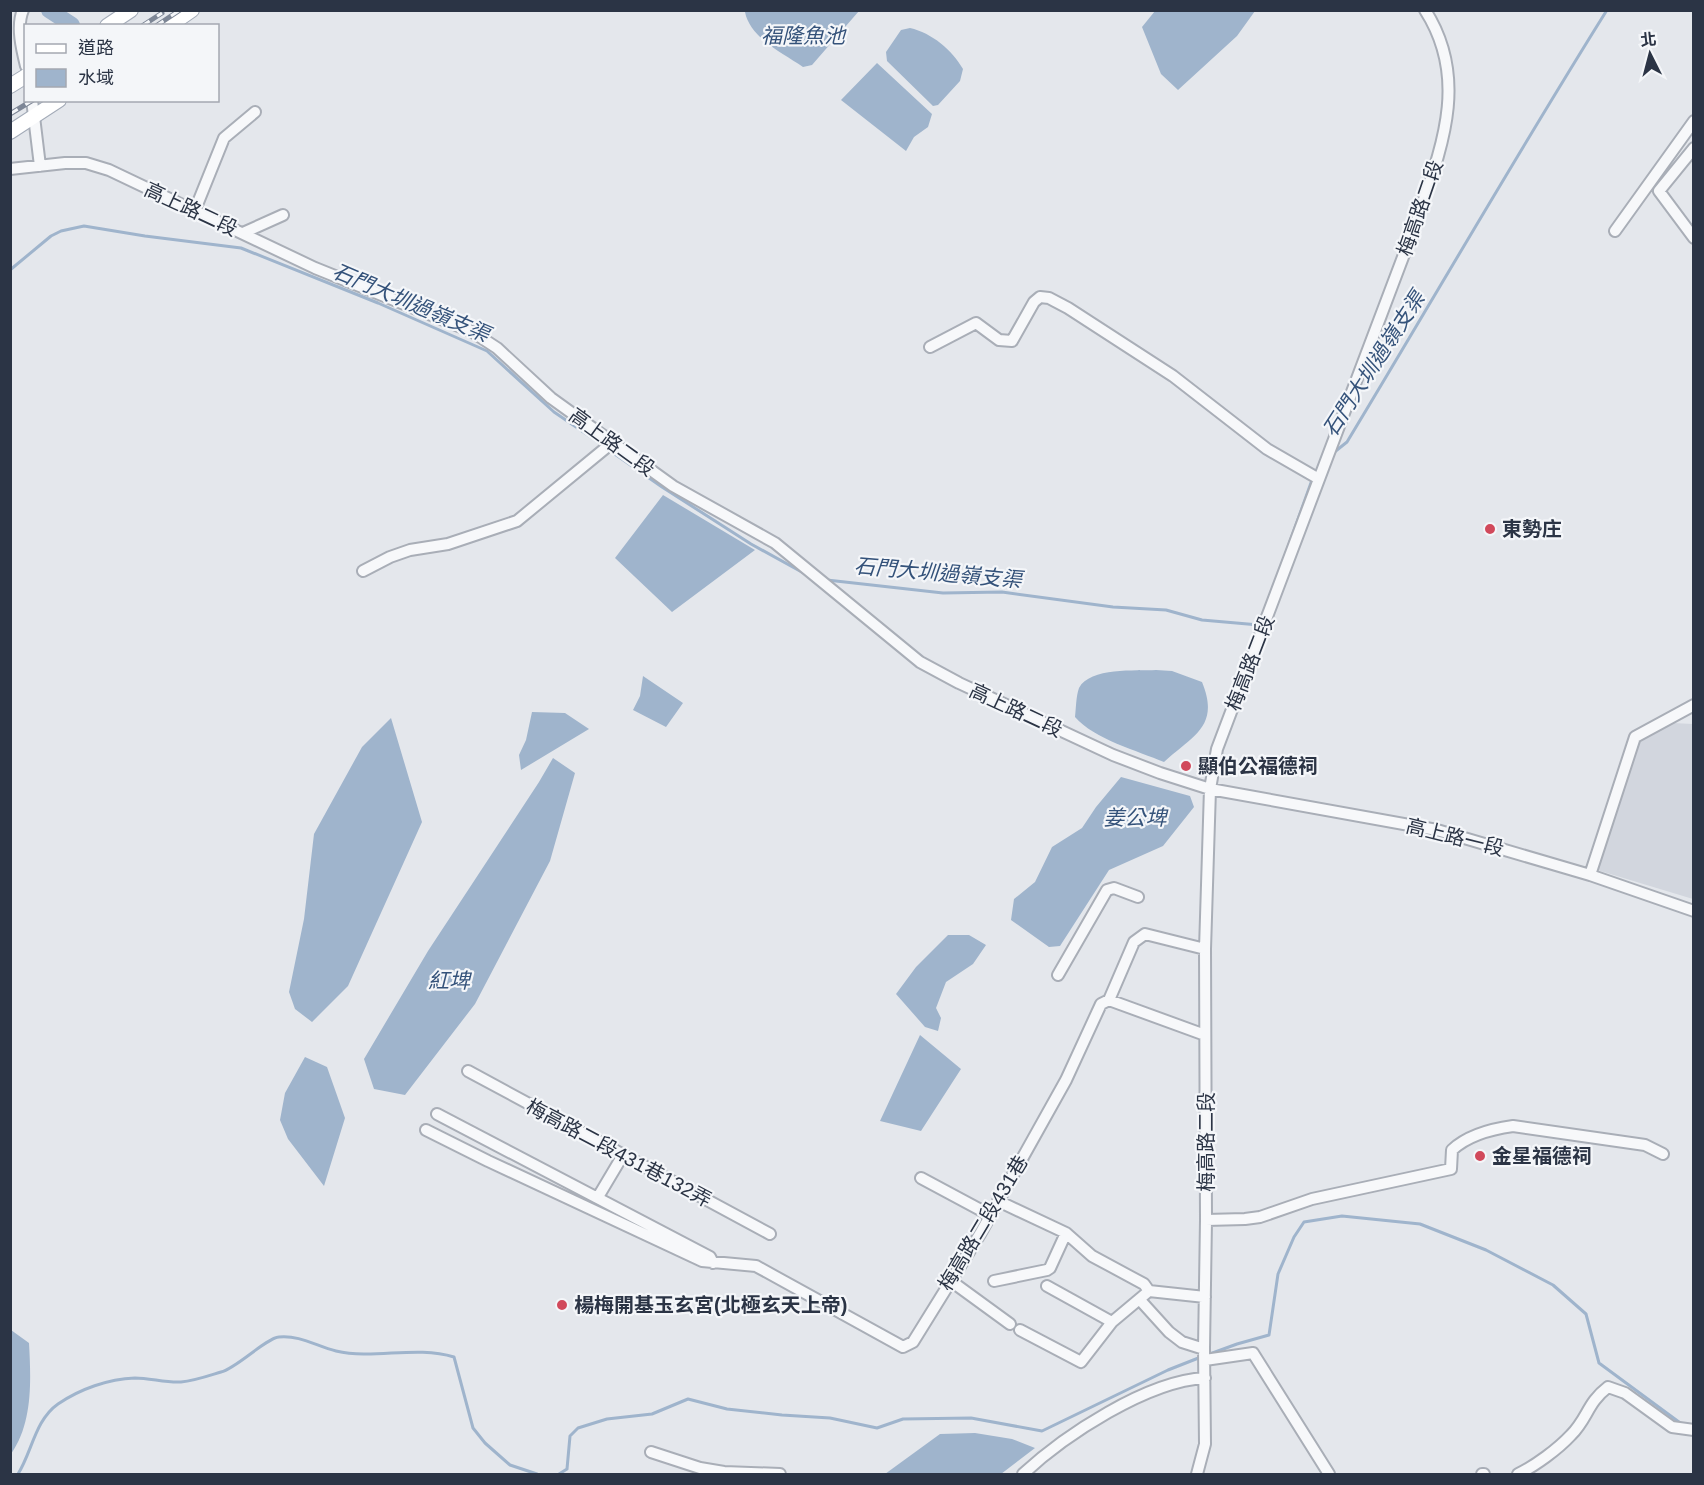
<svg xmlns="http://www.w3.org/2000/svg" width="1704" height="1485" font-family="Helvetica,'Noto Sans TC',sans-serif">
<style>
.built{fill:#d2d6de}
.water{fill:#9fb4cc}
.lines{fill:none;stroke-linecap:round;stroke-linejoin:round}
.stream{stroke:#9fb4cc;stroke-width:3}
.river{stroke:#9fb4cc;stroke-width:16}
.minor-casing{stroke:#a9aeb7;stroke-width:14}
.major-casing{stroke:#a3abb8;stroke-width:16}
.minor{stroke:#f7f8fa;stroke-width:10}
.major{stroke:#fff;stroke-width:14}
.rail-casing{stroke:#7d8696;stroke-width:5}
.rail{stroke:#f4f6f9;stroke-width:3;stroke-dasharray:9;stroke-linecap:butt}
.poi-dot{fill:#d1495b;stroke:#f4f6f9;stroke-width:2}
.labels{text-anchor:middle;stroke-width:4.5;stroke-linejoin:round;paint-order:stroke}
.street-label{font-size:20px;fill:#2b3445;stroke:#f4f6f9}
.poi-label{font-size:20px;font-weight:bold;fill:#2b3445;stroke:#f4f6f9;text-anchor:start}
.water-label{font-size:21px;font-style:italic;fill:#34527a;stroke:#f4f6f9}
</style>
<rect width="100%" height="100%" fill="#e4e7ec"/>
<path class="built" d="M1673,723L1693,724V899L1597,870L1639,740Z"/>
<path class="water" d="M747,10H859V11L812,65L803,67C783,53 750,38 745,12Z
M1155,11V10L1255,11L1237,36L1178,90L1161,74L1142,27Z
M910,28C932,33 952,50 963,69L960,81L938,105L933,106L887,61L886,52L901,30Z
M877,63L932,114L928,127L914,137L906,151L841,100Z
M663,495L755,550L672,612L615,558Z
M1156,670L1172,671L1202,682C1220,726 1194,735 1164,762C1138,751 1094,739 1075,717C1076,709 1076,696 1079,688C1090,667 1136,671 1156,670Z
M643,676L683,703L666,727L633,710L640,696Z
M532,712L565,713L589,729L521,770L519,755L526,740Z
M391,718L422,822L348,986L312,1022L295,1009L289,992L304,919L314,834L362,747Z
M553,758L575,773L550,861L475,1004L405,1095L374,1089L364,1059L428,951L539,782Z
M1121,777L1190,796L1194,807L1163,846L1109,870L1060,946L1049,947L1011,920L1014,899L1035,882L1052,847L1082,828L1096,807Z
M948,935H969L986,945L973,964L946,982L936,1008L941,1018L938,1031L925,1027L896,994L916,967Z
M920,1035L961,1069L921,1131L880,1121Z
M305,1057L327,1067L345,1118L324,1186L288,1139L280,1120L285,1093Z
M11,1330L29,1343C31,1380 33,1423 11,1454Z
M975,1433L1012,1439L1035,1448L1001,1474H885L940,1434Z"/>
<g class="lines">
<path class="stream" d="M10,270L51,236L61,231L84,226L145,236L241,248L378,303L487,351L554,412L604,446
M609,450L662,487L751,544L809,576
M1332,454L1347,442C1434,298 1518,152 1607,10
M1283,561L1312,480
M827,580L943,593L1002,592L1113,607L1166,610L1202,620L1259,625L1260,623
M1207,1355L1237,1344L1269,1335L1278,1274L1294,1237L1304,1222L1342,1216L1420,1224L1486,1250L1553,1285L1586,1314L1599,1363L1683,1425
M18,1474C32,1452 35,1420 58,1404C80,1389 108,1379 135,1378C150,1378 166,1383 181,1382C194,1381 208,1376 221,1372C237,1368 266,1338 279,1337C300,1335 316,1346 336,1351C375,1360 415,1345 454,1357L473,1428L485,1443L510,1465L537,1474
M559,1474L567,1469L570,1436L578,1428L607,1419L652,1414L688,1399L727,1409L782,1415L830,1418L877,1428L903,1419L971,1418L1042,1431L1168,1370L1201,1357"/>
<path class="river" d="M49,10L72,25"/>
<defs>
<path id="minor" d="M23,10C16,26 22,50 26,66
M32,100L40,166
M1694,148L1659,191L1694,238
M10,169L65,163H86L109,170L315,268L471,331L497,348L551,398L673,486L775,543L920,662L959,683L1113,755L1160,773L1210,789L1437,830L1590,875L1694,911
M195,210L224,138L255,112
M1615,231L1694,121
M243,233L283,215
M930,347L976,323L999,340L1012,341L1034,302L1040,297L1049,298L1068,308L1173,376L1267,449L1319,479
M363,571L390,557L410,550L448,544L517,521L613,442
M1590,875L1635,737L1694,705
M1058,975L1107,890L1114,888L1138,897
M1109,1000L1134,942L1145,934L1205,949
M468,1071L770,1234
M437,1114L710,1257L713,1263
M426,1130L488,1161L702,1261L756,1266L903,1347L913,1342L980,1234L1066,1080L1101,1004L1109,1000L1205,1035
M921,1178L990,1215
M598,1197L623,1155
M998,1201L1066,1233L1092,1256L1144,1284L1149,1291L1205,1297
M1206,1220L1245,1219L1260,1217L1312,1199L1451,1169L1452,1150C1468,1135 1491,1129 1513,1126L1645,1145L1663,1154
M951,1281L1010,1324
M994,1281L1047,1270L1050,1268L1066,1233
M1047,1286L1112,1322
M1140,1300L1169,1332L1182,1342L1204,1349
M1020,1330L1081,1362L1112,1322L1149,1291
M1205,1360L1253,1353L1329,1474
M651,1452L700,1468L724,1472L780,1474
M1023,1474C1065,1435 1147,1381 1205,1378
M1197,1474L1205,1444L1204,1349L1206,1220L1205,949L1210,789L1217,749L1417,220C1441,149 1470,80 1425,10
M1482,1474H1484
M1518,1474C1535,1466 1558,1449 1571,1435C1588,1418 1587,1403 1608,1387L1625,1393L1672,1427L1694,1430"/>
<path id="major" d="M107,26L131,10
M169,26L192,10
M10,86L26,76
M10,132L59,100"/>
</defs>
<use href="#minor" class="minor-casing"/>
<use href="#major" class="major-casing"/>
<use href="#minor" class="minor"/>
<use href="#major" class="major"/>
<defs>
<path id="rail" d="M142,26L162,13
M156,26L180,10
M10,114L33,100"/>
</defs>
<use href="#rail" class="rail-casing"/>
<use href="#rail" class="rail"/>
</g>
<g class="poi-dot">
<circle cx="1490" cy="529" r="6"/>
<circle cx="1186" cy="766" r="6"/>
<circle cx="1480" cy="1156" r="6"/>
<circle cx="562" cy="1305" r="6"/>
</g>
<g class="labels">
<g class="street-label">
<text transform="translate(1420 208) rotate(-71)" y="7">梅高路二段</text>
<text transform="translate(191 209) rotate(25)" y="7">高上路二段</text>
<text transform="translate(612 442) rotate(36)" y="7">高上路二段</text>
<text transform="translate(1250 663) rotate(-69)" y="7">梅高路二段</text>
<text transform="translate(1016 710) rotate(25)" y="7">高上路二段</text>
<text transform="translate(1455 837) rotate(14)" y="7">高上路一段</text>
<text transform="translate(1206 1142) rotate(-90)" y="7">梅高路二段</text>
<text transform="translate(619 1153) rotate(28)" y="7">梅高路二段431巷132弄</text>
<text transform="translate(983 1223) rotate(-59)" y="7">梅高路二段431巷</text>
</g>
<g class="poi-label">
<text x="1502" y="536">東勢庄</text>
<text x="1198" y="773">顯伯公福德祠</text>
<text x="1492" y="1163">金星福德祠</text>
<text x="574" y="1312">楊梅開基玉玄宮(北極玄天上帝)</text>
</g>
<g class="water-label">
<text x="803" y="43">福隆魚池</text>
<text transform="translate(411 303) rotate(23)" y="7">石門大圳過嶺支渠</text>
<text transform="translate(1374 364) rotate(-57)" y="7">石門大圳過嶺支渠</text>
<text transform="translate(938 573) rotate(5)" y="7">石門大圳過嶺支渠</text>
<text x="1135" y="825">姜公埤</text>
<text x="449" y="988">紅埤</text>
</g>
</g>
<rect width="1704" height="1485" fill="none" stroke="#2b3445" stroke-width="24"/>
<rect x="24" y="24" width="195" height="78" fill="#f4f6f9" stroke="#a4a8b1" stroke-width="1.5"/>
<rect x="36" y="44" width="30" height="9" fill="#ffffff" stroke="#a4a8b1" stroke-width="1.5"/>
<text x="78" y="54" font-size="18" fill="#2b3445">道路</text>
<rect x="36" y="69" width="30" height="18" fill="#9fb4cc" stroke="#a4a8b1" stroke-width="1.5"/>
<text x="78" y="84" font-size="18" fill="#2b3445">水域</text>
<g transform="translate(1650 54) rotate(354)" stroke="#f4f6f9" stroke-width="4.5" paint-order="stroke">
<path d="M0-4.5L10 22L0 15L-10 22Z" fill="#2b3445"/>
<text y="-9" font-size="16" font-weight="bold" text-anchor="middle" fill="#2b3445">北</text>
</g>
</svg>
